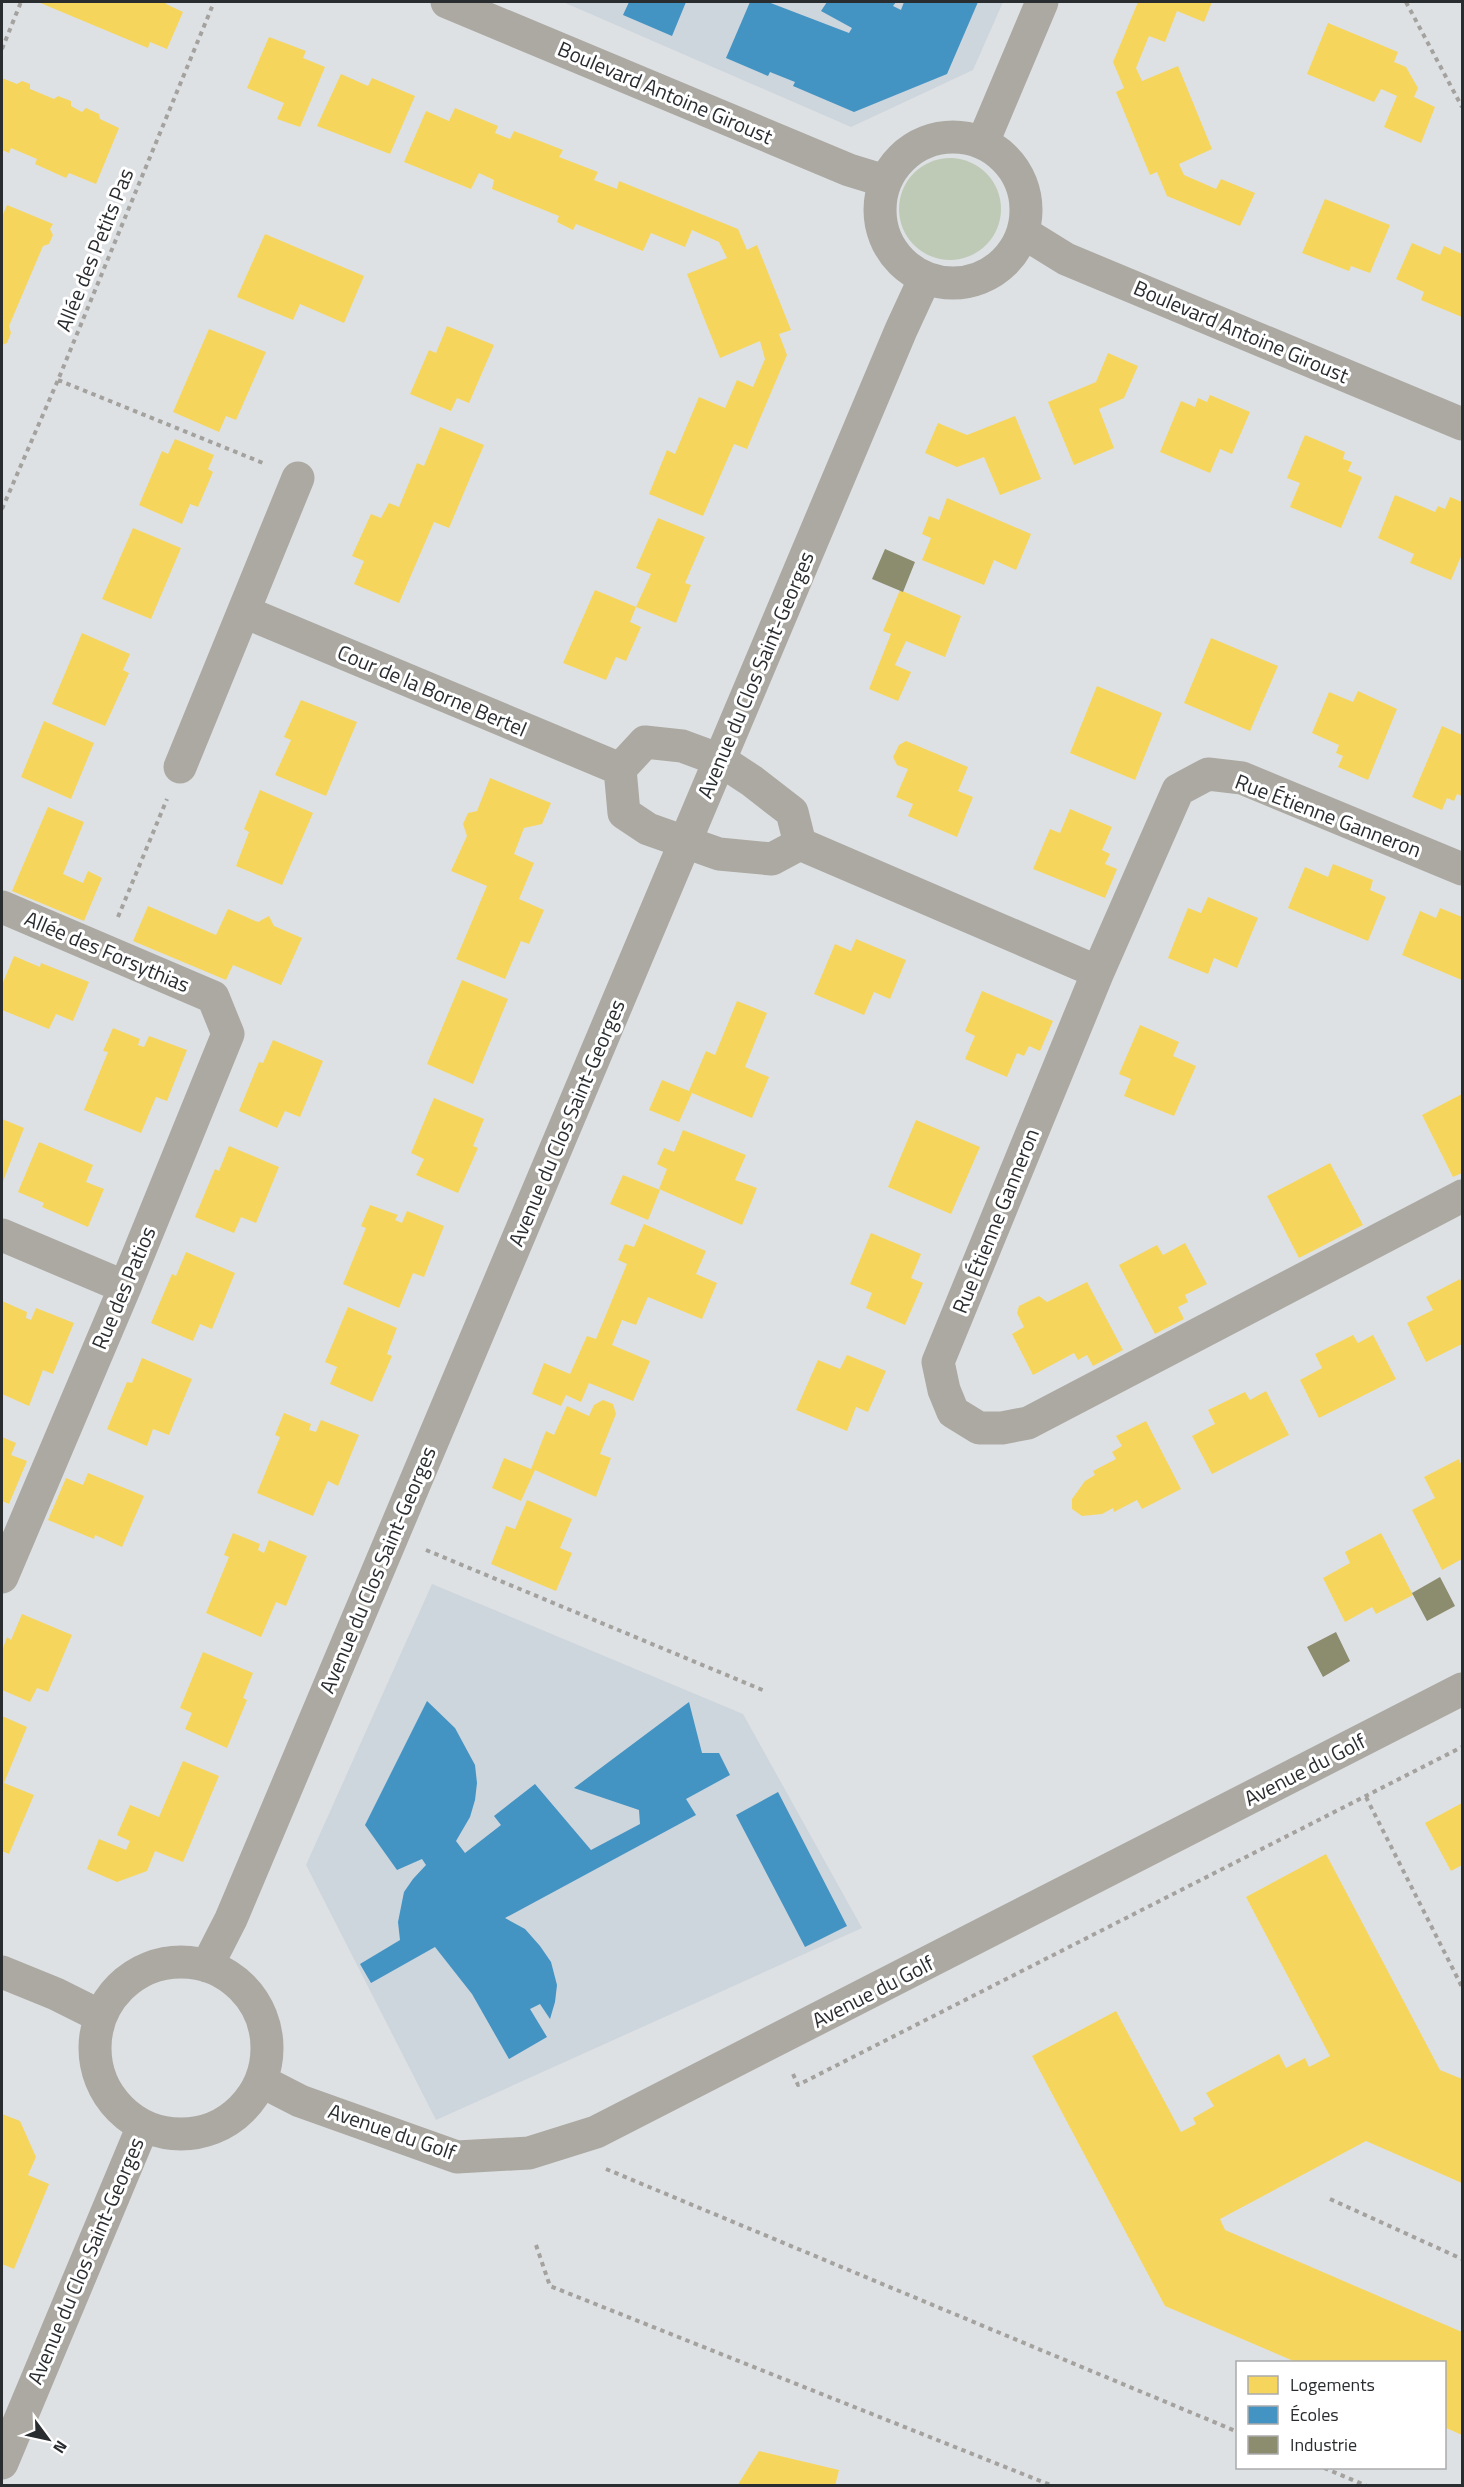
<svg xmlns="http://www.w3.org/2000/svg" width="1464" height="2487" font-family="'Titillium Web',sans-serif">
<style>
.built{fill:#cdd5dd}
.green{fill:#becab6}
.homes{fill:#f6d55c}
.schools{fill:#4393c3}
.industry{fill:#8c8c6e}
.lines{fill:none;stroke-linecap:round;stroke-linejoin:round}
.path{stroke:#a4a29e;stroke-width:4;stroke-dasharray:4.5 4.5;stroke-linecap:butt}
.minor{stroke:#aba9a2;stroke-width:33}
.tertiary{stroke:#aba9a2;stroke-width:33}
.labels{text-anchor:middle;stroke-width:6;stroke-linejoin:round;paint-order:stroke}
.street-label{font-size:21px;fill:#2a2d30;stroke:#fff}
</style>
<rect width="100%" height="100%" fill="#dee1e4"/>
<path class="built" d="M563,2H1003L973,70L851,127Z
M432,1584L743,1714L862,1928L436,2120L306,1865Z"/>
<path class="green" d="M899 209a51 51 0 1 1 102 0a51 51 0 1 1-102 0Z"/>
<path class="homes" d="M38,2H167L166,4L183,12L167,49L150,42L148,48Z
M1138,2H1212L1204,22L1177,11L1165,42L1149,36L1136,68L1142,81L1178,66L1212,149L1179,164L1184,175L1216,189L1221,179L1255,193L1240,226L1167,196L1157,172L1150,175L1116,92L1124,88L1113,62Z
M1328,23L1398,52L1394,62L1406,67L1418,88L1414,97L1435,107L1421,143L1384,127L1397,96L1381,89L1374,102L1307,74Z
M269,37L306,51L303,58L325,67L300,127L277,119L284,103L247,88Z
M341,74L368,86L372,78L415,96L390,154L317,126Z
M2,78L17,84L22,81L30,84V89L54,99L58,96L71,101V106L82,112L86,108L99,114L100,119L119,128L96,184L69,173L66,178L35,164L37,159L11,148L9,153L2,150Z
M455,108L498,126L495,133L510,139L514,131L563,150L559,157L598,172L594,180L599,182L617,189L619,181L738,229L747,250L757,245L791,330L779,334L787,355L747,449L734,444L703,516L649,494L667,450L675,454L699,397L725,408L737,380L753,387L765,359L760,341L720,358L702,313L687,274L727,258L719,242L692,230L685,247L651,233L643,251L576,224L573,230L557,222L559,216L492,189L494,180L479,173L471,189L404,162L426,111L449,121Z
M1325,199L1390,225L1370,273L1351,266L1349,271L1302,253Z
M7,205L53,224L50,229L53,235L49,244L43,246L9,326L11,333L7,343L2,345V217Z
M265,234L364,276L344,323L300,304L293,320L237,297Z
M1412,243L1440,255L1444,246L1462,254V317L1421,300L1424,292L1396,279Z
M447,326L494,345L469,403L457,398L451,411L410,394L429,350L436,353Z
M209,329L266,352L236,420L226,416L219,432L173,412Z
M1108,353L1138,366L1124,398L1099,409L1114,448L1074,465L1048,402L1096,382Z
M1210,395L1250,412L1232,454L1220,449L1210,473L1160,452L1181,401L1195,407L1198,398L1207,402Z
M1015,416L1041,479L1000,495L984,457L957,467L925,453L938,423L967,435Z
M440,427L484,445L449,528L434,522L399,603L354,584L364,561L352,556L371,514L381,518L389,503L399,507L417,463L424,466Z
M1305,435L1345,452L1343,459L1352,462L1348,471L1362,477L1341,528L1290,507L1300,483L1287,478Z
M175,439L214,455L208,469L213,472L198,507L190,504L182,524L139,505L162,451L168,454Z
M1395,495L1435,512L1438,506L1445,509L1450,497L1462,502V554L1451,580L1410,563L1414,554L1378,538Z
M947,498L1031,534L1016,570L994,560L984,585L922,560L931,538L922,534L929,516L939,520Z
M658,518L705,537L685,583L691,585L676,623L636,607L651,574L636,568Z
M133,528L181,548L151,619L102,599Z
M595,590L636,607L630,622L641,627L626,661L616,657L606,680L563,663Z
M900,590L961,616L945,657L906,641L895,665L911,672L898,701L869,689L891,634L883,631Z
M82,633L130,654L123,670L129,673L105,726L52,704Z
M1211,638L1278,666L1250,731L1184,703Z
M1097,686L1162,713L1135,780L1070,753Z
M1358,691L1397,709L1368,780L1338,767L1343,756L1336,753L1339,745L1312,733L1329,692L1353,702Z
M301,700L357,722L326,796L275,775L291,740L284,737Z
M44,721L94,743L71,799L21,777Z
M1442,726L1462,735V796L1457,794L1454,801L1447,798L1442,810L1412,797Z
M906,741L968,767L958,791L973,797L957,837L908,816L913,804L896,797L908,769L897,765L893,757L899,745Z
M490,778L551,803L542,824L524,828L514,854L534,863L519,899L544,910L529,944L521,941L505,979L456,959L487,886L451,871L467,836L463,824L468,813L477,811Z
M260,790L313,813L282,885L236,866L249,832L244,829Z
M48,807L84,822L63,874L83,883L88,871L102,878L84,921L12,891Z
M1070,809L1112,827L1102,850L1110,854L1105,864L1117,869L1105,898L1033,869L1050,829L1060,833Z
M1333,864L1373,880L1370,890L1386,897L1368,941L1288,908L1305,867L1328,877Z
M1208,897L1258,918L1237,968L1214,958L1208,974L1168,958L1188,908L1201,913Z
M148,906L216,935L228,909L258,922L269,916L274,926L302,938L281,985L233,965L226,980L133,941Z
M1440,908L1462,917V980L1402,955L1420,911L1436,918Z
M856,939L906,960L890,999L874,992L864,1015L814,994L835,944L851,951Z
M14,956L40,967L41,963L89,982L73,1021L56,1014L49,1029L2,1010V985Z
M462,980L508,999L473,1084L427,1064Z
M982,991L1053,1021L1040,1051L1029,1046L1024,1056L1017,1053L1007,1077L965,1059L975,1036L965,1031Z
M737,1001L767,1013L745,1067L769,1077L752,1118L692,1093L679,1122L649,1110L662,1080L689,1091L706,1051L715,1055Z
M1140,1025L1179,1042L1173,1056L1196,1066L1174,1116L1124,1096L1131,1079L1119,1074Z
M113,1028L140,1039L138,1045L144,1047L149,1036L187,1050L167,1101L156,1097L141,1133L84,1110L108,1052L103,1051Z
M273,1040L323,1061L300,1117L285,1111L277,1128L239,1111L259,1062L263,1063Z
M1462,1094V1173L1453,1177L1422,1115Z
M434,1098L484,1119L473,1146L478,1148L458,1193L416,1175L424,1159L411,1153Z
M2,1119L24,1128L2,1184Z
M916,1120L980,1147L951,1214L888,1187Z
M683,1130L746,1155L735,1180L757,1188L742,1225L659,1189L667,1169L657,1164L664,1148L674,1152Z
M39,1142L93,1165L86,1182L104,1189L88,1227L42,1207L44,1203L18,1192Z
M229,1146L279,1167L256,1223L241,1217L234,1233L195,1217L215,1169L219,1171Z
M1330,1163L1363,1225L1299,1258L1267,1196Z
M623,1175L660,1190L648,1220L610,1204Z
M370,1205L398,1215L395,1220L402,1223L407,1211L444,1226L424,1277L413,1273L399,1308L343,1284L366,1228L361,1226Z
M644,1224L706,1251L696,1274L717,1283L702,1319L648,1297L636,1325L622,1320L612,1345L650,1361L633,1401L589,1383L581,1402L566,1395L561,1406L532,1394L544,1363L570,1374L587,1336L596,1339L627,1264L618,1260L625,1244L634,1247Z
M871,1233L921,1254L911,1278L923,1283L905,1325L866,1308L872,1293L850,1284Z
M1185,1243L1207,1284L1185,1295L1188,1302L1178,1307L1184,1319L1155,1334L1119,1265L1157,1245L1163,1255Z
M186,1252L235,1273L212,1329L200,1324L193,1341L151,1323L172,1274L176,1276Z
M1460,1279L1462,1284V1344L1426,1362L1407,1323L1433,1310L1426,1297Z
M1087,1282L1123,1350L1093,1366L1087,1355L1078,1360L1074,1353L1033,1375L1012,1334L1024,1327L1017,1313L1019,1306L1039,1296L1047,1302Z
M2,1301L27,1312L26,1318L31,1320L36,1308L74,1323L53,1374L43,1370L29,1406L2,1394Z
M348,1307L397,1328L387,1354L392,1356L372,1402L330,1384L337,1367L325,1362Z
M1353,1335L1358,1343L1373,1335L1396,1379L1319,1418L1300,1380L1322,1368L1315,1354Z
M847,1355L886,1371L868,1412L856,1407L847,1431L796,1410L818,1360L840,1369Z
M142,1358L192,1379L169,1435L153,1429L147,1446L107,1429L127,1382L132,1383Z
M1266,1391L1289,1435L1212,1474L1192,1436L1215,1424L1208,1410L1245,1392L1250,1400Z
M603,1400L613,1404L616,1414L600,1454L611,1458L596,1497L535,1470L521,1501L492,1488L504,1458L531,1469L546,1431L554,1435L567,1406L589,1416L594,1405Z
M284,1413L311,1424L309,1430L316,1432L321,1420L359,1435L338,1486L328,1481L313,1516L257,1493L280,1437L275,1435Z
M1146,1421L1181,1489L1142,1509L1137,1500L1114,1512L1113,1508L1102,1514L1082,1516L1072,1509V1499L1085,1481L1095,1475L1093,1471L1116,1459L1112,1452L1122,1446L1116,1436Z
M2,1437L16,1443L11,1455L27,1461L9,1504L2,1501Z
M1459,1459L1462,1467V1559L1442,1570L1412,1510L1435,1498L1424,1477Z
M88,1473L144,1496L122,1547L95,1535L94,1539L48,1520L66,1478L83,1485Z
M527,1500L572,1519L560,1548L572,1553L556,1591L491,1564L506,1526L515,1529Z
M233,1533L260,1544L258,1550L264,1553L269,1540L307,1556L286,1606L276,1602L261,1637L206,1613L229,1557L224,1555Z
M1381,1533L1413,1595L1376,1614L1372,1607L1345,1622L1323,1578L1350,1563L1345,1552Z
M22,1614L72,1635L48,1692L37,1688L30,1702L2,1690V1651L7,1637L11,1640Z
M203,1652L253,1673L243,1698L247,1700L227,1748L185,1729L192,1713L180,1708Z
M2,1716L27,1727L4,1783L34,1795L9,1854L2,1851Z
M183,1761L219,1776L183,1862L155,1851L147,1871L117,1882L87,1869L99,1839L126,1850L130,1841L117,1835L130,1805L159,1817Z
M1462,1803V1865L1451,1871L1425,1823Z
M1326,1854L1440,2070L1462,2079V2183L1366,2141L1220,2219L1225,2230L1462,2332V2435L1444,2427V2362H1296L1165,2306L1032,2056L1116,2011L1181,2132L1196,2124L1193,2118L1214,2106L1206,2093L1279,2054L1286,2068L1305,2058L1309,2067L1330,2056L1246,1897Z
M2,2114L20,2121L36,2157L28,2175L49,2184L14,2269L2,2264Z
M759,2451L839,2470L835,2486H737Z"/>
<path class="schools" d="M629,2H686L672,36L623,15Z
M750,2H768L849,33L852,28L821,11L827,2H896L893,6L901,10L904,2H978L947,74L854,112L793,86L795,82L770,72L768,76L726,58Z
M427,1701L455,1728L475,1765L477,1783L475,1800L470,1817L456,1841L465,1853L501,1825L494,1816L535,1784L591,1850L640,1824L639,1810L574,1788L689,1702L702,1753H719L730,1775L686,1799L696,1815L505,1918L525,1929L540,1946L551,1962L557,1985L555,2002L550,2019L540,2004L530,2009L547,2037L509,2059L472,1994L435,1947L371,1983L360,1964L400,1940L398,1922L404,1892L413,1879L426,1865L422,1859L397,1870L365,1825Z
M778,1792L847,1926L805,1947L736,1815Z"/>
<path class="industry" d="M885,549L915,562L903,592L872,579Z
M1440,1577L1455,1606L1427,1621L1412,1593Z
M1336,1632L1350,1661L1323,1677L1307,1647Z"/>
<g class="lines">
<path class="path" d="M1406,2L1462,107
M2,49L21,2
M58,380L263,463
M2,509L58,380L214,2
M118,917L167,799
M426,1550L765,1691
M1366,1797L1462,1987
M793,2074L798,2085L1462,1747
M606,2169L1238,2432
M1330,2199L1462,2259
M536,2245L550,2286L1053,2486
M1324,2468L1367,2486"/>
<path class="minor" d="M245,612L620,769
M645,742L682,746L720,760L752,781L792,812L800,844L772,859L719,854L648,829L624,813L620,769Z
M180,767L298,478
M800,844L1098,972
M1462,869L1242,778L1208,774L1178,790L1098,972L938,1362L944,1390L953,1412L979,1428H1002L1028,1423L1462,1196
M2,907L213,997L228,1034L125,1287L2,1577
M2,1235L125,1287"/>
<path class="tertiary" d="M447,2L849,170L885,181
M880 210a73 73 0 1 1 146 0a73 73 0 1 1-146 0Z
M983,142L1042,2
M1024,233L1066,259L1462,424
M95 2048a86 86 0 1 1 172 0a86 86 0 1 1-172 0Z
M207,1966L231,1919L901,330L925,278
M2,1972L56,1994L90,2011L102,2014
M261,2081L300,2101L457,2157L529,2153L596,2132L1462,1689
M2,2463L143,2126"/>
</g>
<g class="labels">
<g class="street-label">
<text transform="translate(665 93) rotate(23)" y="7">Boulevard Antoine Giroust</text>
<text transform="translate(95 250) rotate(-68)" y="7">Allée des Petits Pas</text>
<text transform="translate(1241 332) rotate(23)" y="7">Boulevard Antoine Giroust</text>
<text transform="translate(756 675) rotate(-67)" y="7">Avenue du Clos Saint-Georges</text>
<text transform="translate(432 691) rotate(23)" y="7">Cour de la Borne Bertel</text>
<text transform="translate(1328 816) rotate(21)" y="7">Rue Étienne Ganneron</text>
<text transform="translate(107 952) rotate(23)" y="7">Allée des Forsythias</text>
<text transform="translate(567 1123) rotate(-67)" y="7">Avenue du Clos Saint-Georges</text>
<text transform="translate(996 1221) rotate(-68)" y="7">Rue Étienne Ganneron</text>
<text transform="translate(124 1288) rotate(-67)" y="7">Rue des Patios</text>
<text transform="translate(378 1570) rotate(-67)" y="7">Avenue du Clos Saint-Georges</text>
<text transform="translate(1305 1770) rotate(-27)" y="7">Avenue du Golf</text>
<text transform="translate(873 1992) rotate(-27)" y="7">Avenue du Golf</text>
<text transform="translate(392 2132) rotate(19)" y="7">Avenue du Golf</text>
<text transform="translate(86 2261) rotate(-67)" y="7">Avenue du Clos Saint-Georges</text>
</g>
</g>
<rect width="1464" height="2487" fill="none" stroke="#2a2d30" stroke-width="6"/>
<rect x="1236" y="2361" width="210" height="108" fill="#ffffff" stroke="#aaabac" stroke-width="1.5"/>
<rect x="1248" y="2376" width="30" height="18" fill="#f6d55c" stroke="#aaabac" stroke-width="1.5"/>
<text x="1290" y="2391" font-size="18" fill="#2a2d30">Logements</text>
<rect x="1248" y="2406" width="30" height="18" fill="#4393c3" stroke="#aaabac" stroke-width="1.5"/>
<text x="1290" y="2421" font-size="18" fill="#2a2d30">Écoles</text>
<rect x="1248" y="2436" width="30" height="18" fill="#8c8c6e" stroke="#aaabac" stroke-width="1.5"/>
<text x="1290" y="2451" font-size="18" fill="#2a2d30">Industrie</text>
<g transform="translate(48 2439) rotate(123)" stroke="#ffffff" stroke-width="4.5" paint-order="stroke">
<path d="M0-4.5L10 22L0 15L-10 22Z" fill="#2a2d30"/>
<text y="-9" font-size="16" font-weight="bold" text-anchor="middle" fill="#2a2d30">N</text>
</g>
</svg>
